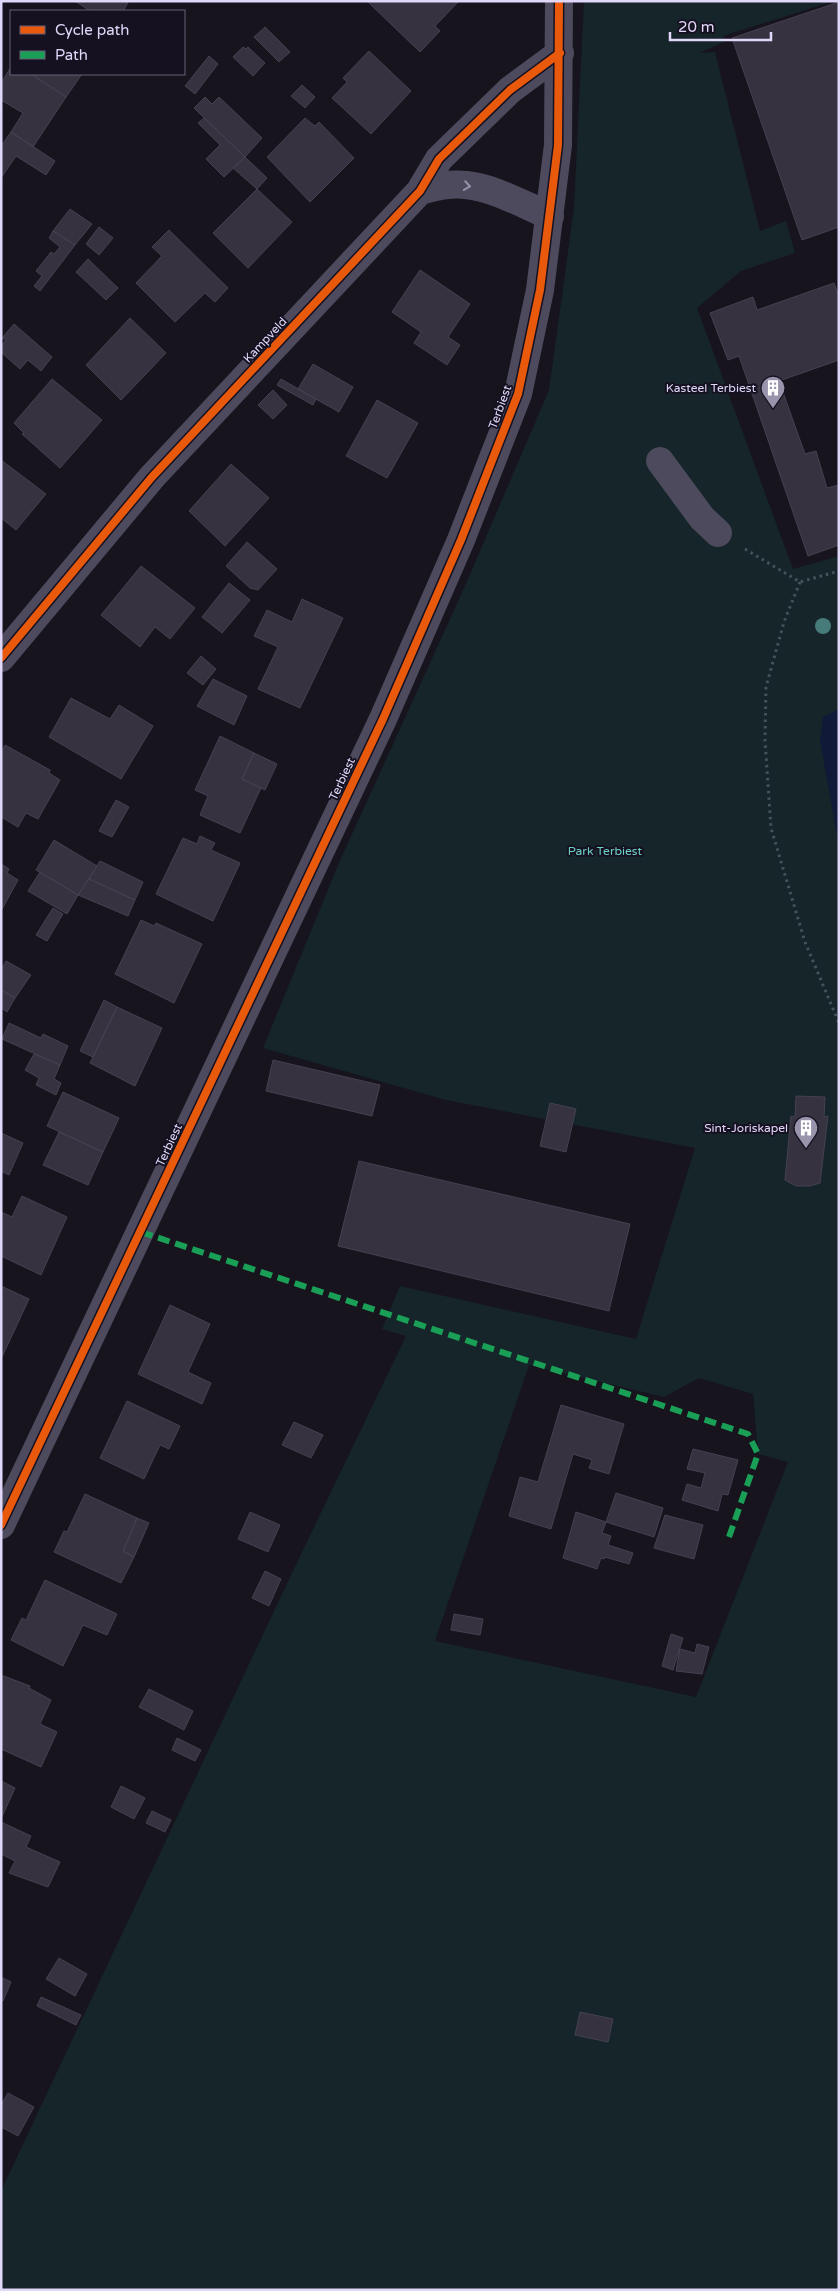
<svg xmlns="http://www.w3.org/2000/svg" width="840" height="2291" font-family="'Varela Round',sans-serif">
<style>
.green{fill:#152529;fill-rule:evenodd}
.water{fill:#111938}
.building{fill:#373240;stroke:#454151}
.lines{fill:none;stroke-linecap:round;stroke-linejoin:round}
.path{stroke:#49505d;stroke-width:3;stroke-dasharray:2.5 4;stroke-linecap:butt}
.minor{stroke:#4e4a5d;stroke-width:28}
.quiet{stroke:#1a9f57;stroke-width:6;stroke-dasharray:12 6;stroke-linecap:butt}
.cycleway-casing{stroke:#161121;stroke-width:11}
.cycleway{stroke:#e8590c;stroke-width:8}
.tree{fill:#467b7a}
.oneway{stroke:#9790ab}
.labels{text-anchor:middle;stroke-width:4;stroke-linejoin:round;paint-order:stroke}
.street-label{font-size:12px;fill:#e0d7f9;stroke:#161121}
.poi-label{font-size:12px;fill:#e0d7f9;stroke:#161121;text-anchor:end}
.park-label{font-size:12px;fill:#6dd0c6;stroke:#161121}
</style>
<rect width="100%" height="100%" fill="#17141e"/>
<path class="green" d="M584,1H834L723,36L726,41L699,53L715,52L760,231L786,221L795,253L741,271L697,308L793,569L839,556V2290H1V2191L291,1575L406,1336L382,1329L400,1286L636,1339L695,1148L446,1100L263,1048L338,865L465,586L549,390L574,208ZM529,1365L664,1397L699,1378L753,1394L758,1454L788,1462L696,1697L435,1641Z"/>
<path class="water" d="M839,709V847L820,740L823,717Z"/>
<path class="building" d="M75,1H129L123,11H90Z
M367,1H459L435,26L440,31L420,52Z
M839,2V227L802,240L732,38Z
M265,27L290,52L279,62L254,37Z
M243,47L246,49L248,47L265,63L253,76L233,57Z
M369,51L411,91L371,134L332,98L347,82L343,78Z
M209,56L218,64L195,94L185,86Z
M11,67V74H31L66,97L33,147L11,132L23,113L1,100V83Z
M31,74H82L66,97Z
M302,85L315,97L305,108L291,96Z
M205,97L212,104L219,97L262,138L245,157L194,108Z
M204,118L245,157L224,177L206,159L220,145L198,123Z
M305,118L315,126L319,122L354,158L310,202L267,157Z
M11,132L55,161L46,175L16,156L1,178V152L4,148L1,146Z
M245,157L267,178L257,189L233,168Z
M257,189L292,222L248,268L213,233Z
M70,209L92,224L75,245L53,231Z
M99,227L113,238L99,255L86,244Z
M169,230L228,288L215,302L205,293L175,322L136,283L162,256L152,247Z
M53,231L75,245L40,291L34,286L42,276L36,271L51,252L54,254L60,247L49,238Z
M88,259L118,288L106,300L76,272Z
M420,270L470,304L448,337L460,345L447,365L414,343L421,332L392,312Z
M834,283L839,297V360L779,381L805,454L816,451L827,488L839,485V545L808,556L739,356L728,360L710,313L753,297L757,310Z
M130,318L166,353L121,400L86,365Z
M14,324L52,357L41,371L28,360L20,369L1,352V346L6,340L2,338Z
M313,364L353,387L339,412L298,389Z
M52,379L102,420L60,468L22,434L24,433L14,423Z
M281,379L316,399L313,405L277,385Z
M273,390L287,405L273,419L258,405Z
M377,400L418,423L387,478L346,456Z
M1,460L46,494L16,530L1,518Z
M231,464L269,498L225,546L189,511Z
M247,542L277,569L258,590L250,588L226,566Z
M141,566L195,608L170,639L155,627L140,647L101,615Z
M229,583L250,600L222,633L202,617Z
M302,599L343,618L300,708L258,689L278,647L254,636L267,610L292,622Z
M201,656L216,669L203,685L187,673Z
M213,679L247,696L234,725L197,706Z
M71,698L110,719L119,705L153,726L121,779L49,737Z
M220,736L254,753L242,779L261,788L240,833L200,815L208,796L195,790Z
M5,745L50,770L49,773L60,780L38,819L26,813L18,827L1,817V752Z
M254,753L277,764L265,790L242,779Z
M116,800L129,807L112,837L99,831Z
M200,836L215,843L211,850L240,863L213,921L156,894L183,838L197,844Z
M54,840L97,866L78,895L36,870Z
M100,861L143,882L135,900L89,879Z
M1,864L9,869L7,873L18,880L1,911Z
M40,872L78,895L67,914L28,891Z
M89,879L135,900L128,916L78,895Z
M53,908L63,914L47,941L36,935Z
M141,920L154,926L156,923L202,944L174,1003L115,974Z
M6,961L31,975L15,998L1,990V970Z
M1,990L15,998L7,1012L1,1008Z
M104,1000L117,1007L93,1057L80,1051Z
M117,1007L162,1028L135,1086L90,1063Z
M9,1023L41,1038L43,1034L68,1046L60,1065L2,1039Z
M34,1054L60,1065L54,1079L61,1083L56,1095L36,1085L39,1078L25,1070Z
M273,1060L380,1085L372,1116L266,1091Z
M63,1092L119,1118L103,1152L47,1126Z
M796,1096L825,1097L824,1117L828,1116L820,1183L810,1186H796L785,1180L791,1116L795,1117Z
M550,1103L576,1109L566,1152L540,1146Z
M59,1132L103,1152L88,1185L43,1165Z
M1,1133L23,1143L9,1175L1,1171Z
M359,1161L630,1224L609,1311L338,1246Z
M22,1196L67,1217L41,1275L1,1256V1212L12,1217Z
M1,1286L29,1299L2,1357H1Z
M170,1305L210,1324L188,1372L211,1383L202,1404L138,1374Z
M127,1401L180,1426L169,1449L160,1445L144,1479L100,1458Z
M561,1405L624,1424L609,1474L589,1468L592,1460L573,1454L551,1529L509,1516L520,1477L538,1482Z
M294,1422L323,1435L311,1458L282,1445Z
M693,1449L738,1460L728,1495L722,1494L718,1511L682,1500L687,1484L701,1488L705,1473L687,1469Z
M616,1493L663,1508L654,1537L606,1522Z
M85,1494L137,1518L123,1551L134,1557L121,1583L54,1552L64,1531L67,1532Z
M250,1512L280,1525L268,1552L238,1539Z
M576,1512L606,1522L602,1533L611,1536L608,1545L633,1553L629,1564L605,1557L604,1559L601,1558L597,1569L563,1558Z
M665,1515L703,1525L694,1559L654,1548Z
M137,1518L149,1523L134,1557L123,1551Z
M265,1571L281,1579L269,1606L252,1598Z
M45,1580L117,1614L107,1635L83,1625L63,1666L11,1640L22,1618L26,1620Z
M454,1614L483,1619L480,1635L451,1630Z
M671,1634L683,1638L673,1670L662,1666Z
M697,1644L709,1647L702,1674L676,1671L680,1649L695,1653Z
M1,1675L30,1686L29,1688L51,1700L40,1724L57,1732L41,1767L1,1749Z
M149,1689L193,1711L184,1730L139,1707Z
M177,1738L201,1750L195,1761L172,1750Z
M1,1781L15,1788L1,1819Z
M121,1786L145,1798L134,1819L111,1807Z
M152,1811L171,1820L165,1832L146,1823Z
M1,1822L31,1836L26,1847L60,1862L48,1887L9,1873L15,1861L1,1854Z
M59,1958L87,1974L75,1996L46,1979Z
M1,1977L11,1982L3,2001L1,2000Z
M41,1997L81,2015L76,2025L37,2006Z
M580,2012L613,2019L608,2042L575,2035Z
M8,2093L34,2107L18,2136L1,2127V2105Z"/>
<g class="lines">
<path class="path" d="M745,549L800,582L839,571
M800,582L784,622L766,687L765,740L771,828L805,942L839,1023"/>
<path class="minor" d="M420,191C435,187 450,183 466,185C495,188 524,205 550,216
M660,461L702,518L718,533
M1,658L152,477L420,191L439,159L510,90L560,53
M1,1525L383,719L461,540L518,394L540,290L558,145L559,1"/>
<path class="quiet" d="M141,1232L748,1434L758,1454L729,1537"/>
<defs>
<path id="cycleway" d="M1,658L152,477L420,191L439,159L510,90L560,53
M1,1525L383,719L461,540L518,394L540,290L558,145L559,1"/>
</defs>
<use href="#cycleway" class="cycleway-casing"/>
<use href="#cycleway" class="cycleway"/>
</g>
<circle class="tree" cx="823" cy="626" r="8"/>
<defs><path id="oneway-chevron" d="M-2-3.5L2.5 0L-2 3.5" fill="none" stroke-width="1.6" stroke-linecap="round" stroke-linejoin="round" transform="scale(1.25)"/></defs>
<use class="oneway" href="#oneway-chevron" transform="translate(467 186) rotate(9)"/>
<defs>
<symbol id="building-pin" viewBox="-11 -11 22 30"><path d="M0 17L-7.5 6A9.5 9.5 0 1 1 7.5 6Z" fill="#9a93ac" stroke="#161121"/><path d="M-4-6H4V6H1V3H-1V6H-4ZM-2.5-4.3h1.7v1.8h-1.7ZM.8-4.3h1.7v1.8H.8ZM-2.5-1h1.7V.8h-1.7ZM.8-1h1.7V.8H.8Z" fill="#fff"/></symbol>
</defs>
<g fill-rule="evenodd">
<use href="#building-pin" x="759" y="374" width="28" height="38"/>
<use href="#building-pin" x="792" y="1114" width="28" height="38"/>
</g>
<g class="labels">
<g class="street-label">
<text transform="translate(265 340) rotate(-47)" y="4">Kampveld</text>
<text transform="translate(500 407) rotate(-70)" y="4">Terbiest</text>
<text transform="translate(342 779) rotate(-65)" y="4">Terbiest</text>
<text transform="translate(169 1145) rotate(-65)" y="4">Terbiest</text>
</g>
<g class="poi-label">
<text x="756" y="392">Kasteel Terbiest</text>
<text x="788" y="1132">Sint-Joriskapel</text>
</g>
<g class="park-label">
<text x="605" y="855">Park Terbiest</text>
</g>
</g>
<rect width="840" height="2291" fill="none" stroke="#e0d7f9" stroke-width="5"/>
<rect x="10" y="10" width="175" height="65" fill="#161121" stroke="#676077"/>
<rect x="20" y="26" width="25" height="8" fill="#e8590c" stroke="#676077"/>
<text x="55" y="35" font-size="15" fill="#e0d7f9">Cycle path</text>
<rect x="20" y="51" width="25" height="8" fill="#1a9f57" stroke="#676077"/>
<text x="55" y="60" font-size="15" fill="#e0d7f9">Path</text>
<path d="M670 32v8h101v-8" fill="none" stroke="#e0d7f9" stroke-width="2.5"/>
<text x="678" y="32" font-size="15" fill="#e0d7f9" stroke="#161121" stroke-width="4" paint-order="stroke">20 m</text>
</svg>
